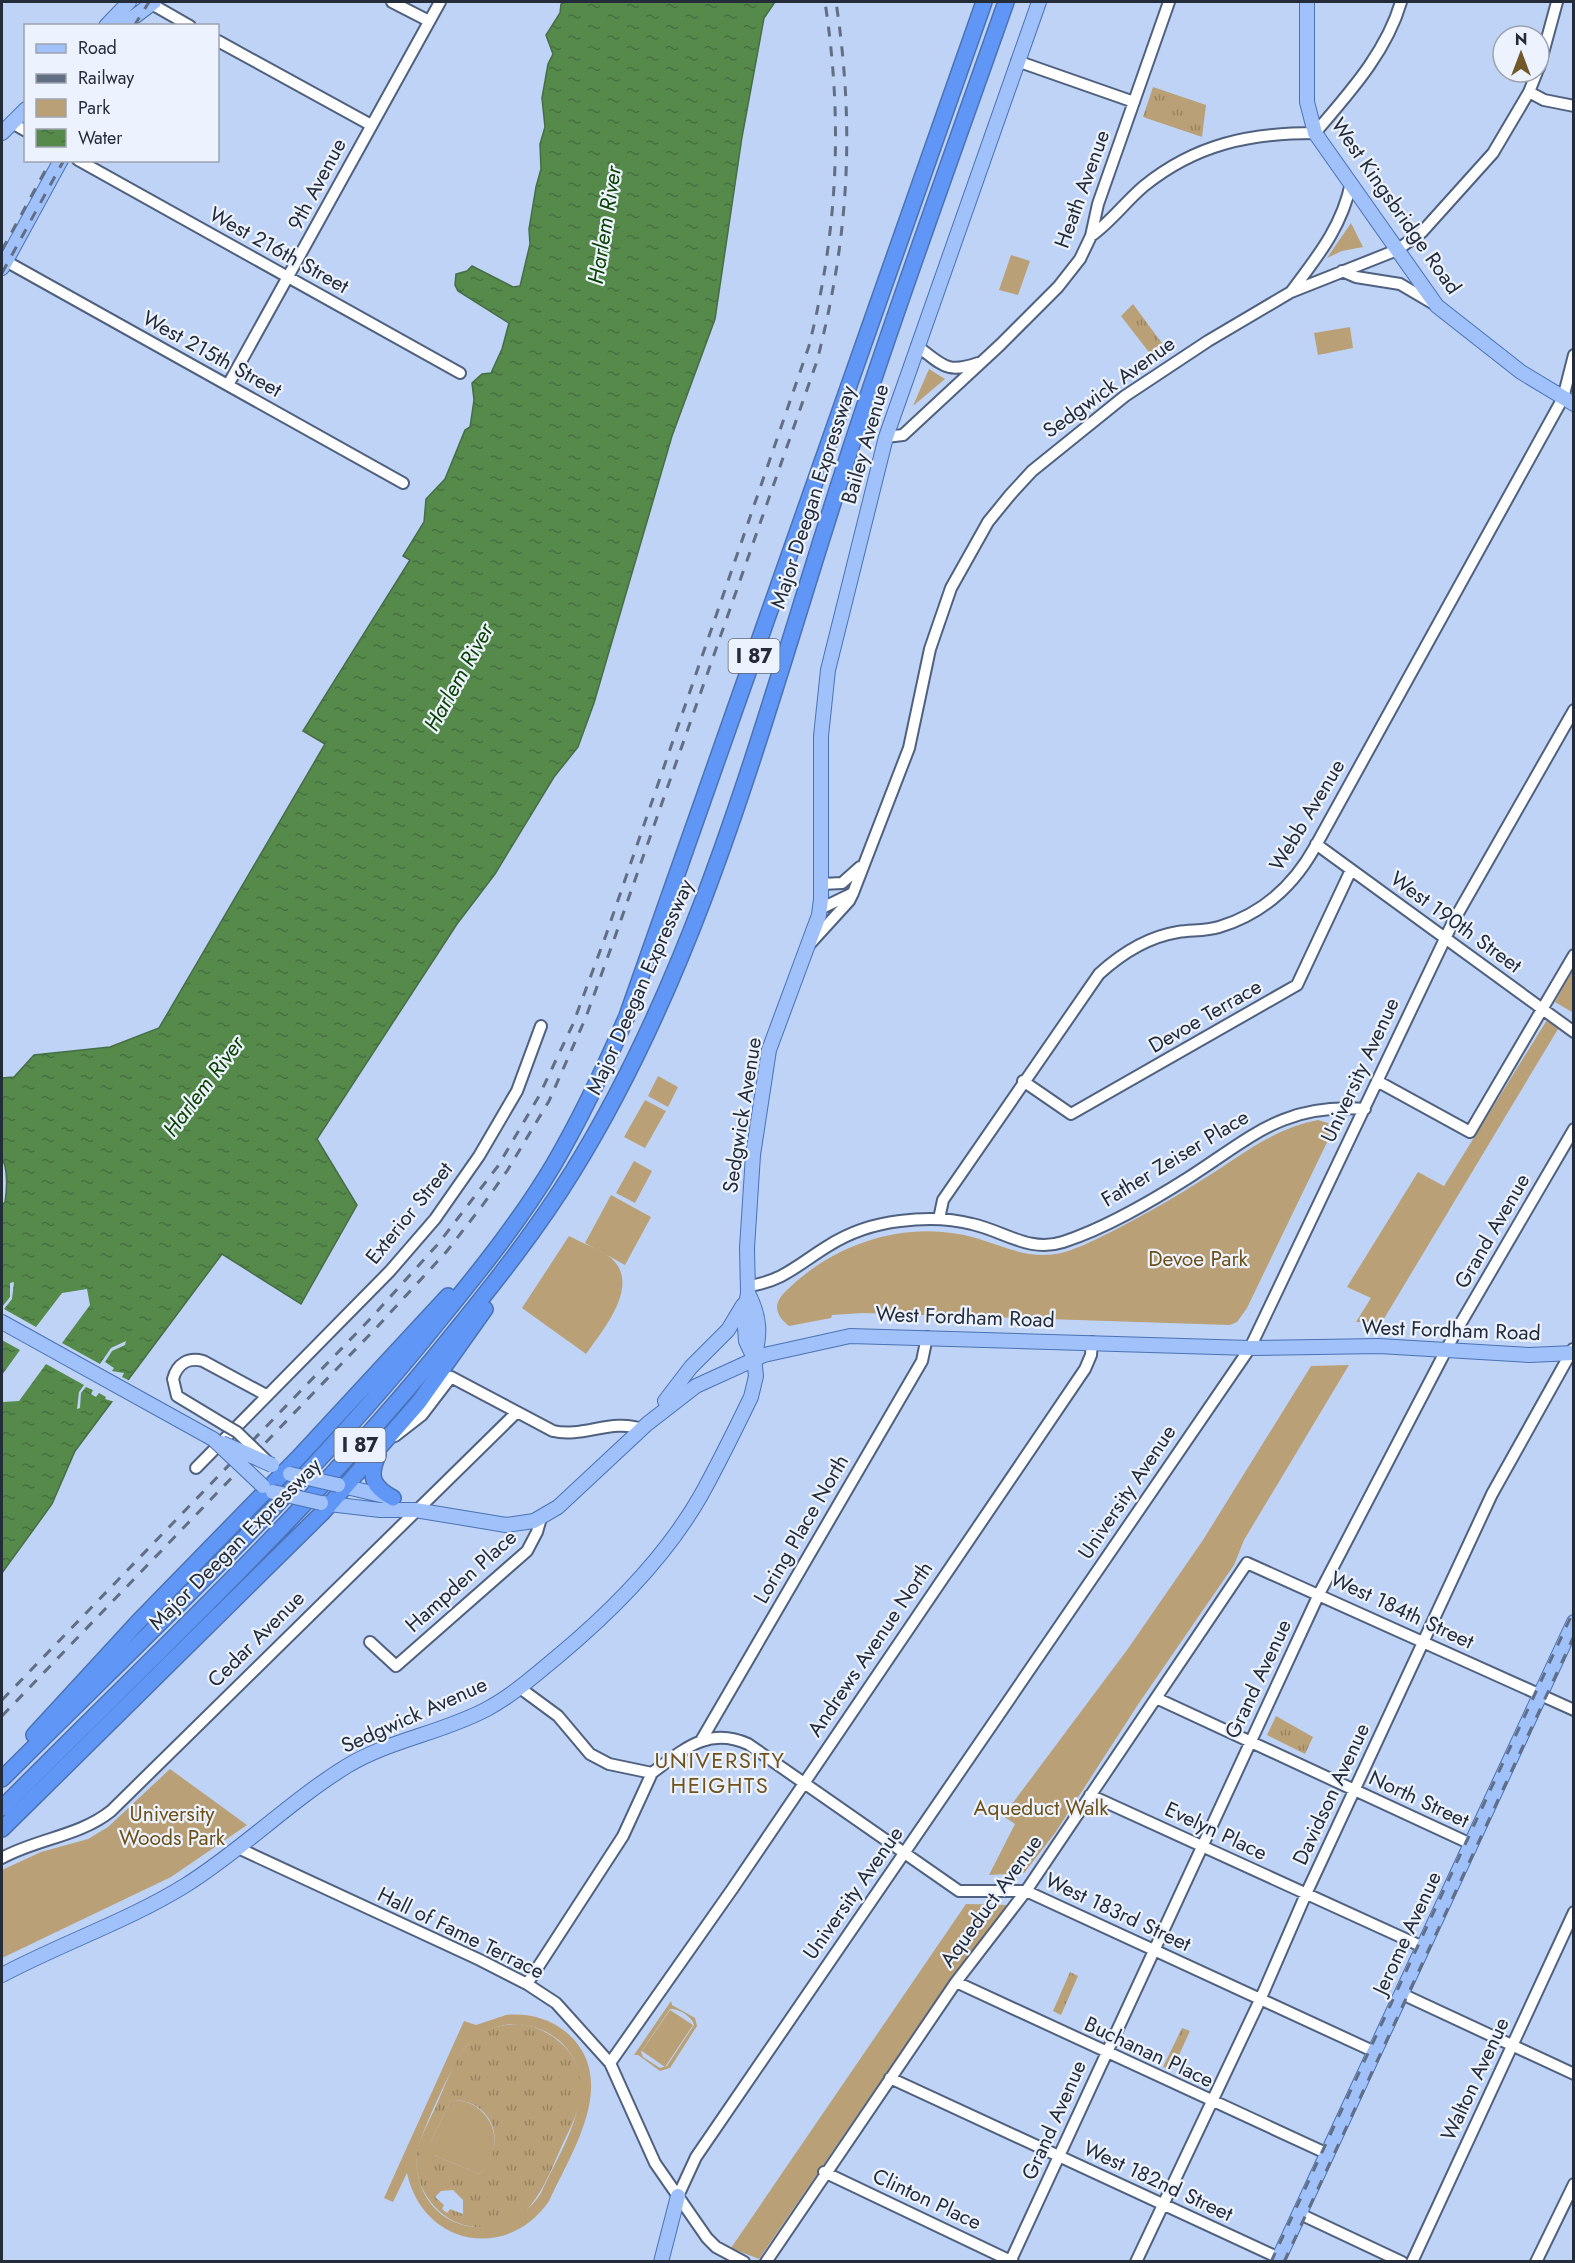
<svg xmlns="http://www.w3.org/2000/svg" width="1575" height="2263" font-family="Jost,sans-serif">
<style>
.grass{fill:url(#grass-tufts);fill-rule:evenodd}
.park{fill:#baa076;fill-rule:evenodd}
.water{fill:url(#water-ripples);stroke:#466e46;stroke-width:1.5}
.pier{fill:#bed3f6}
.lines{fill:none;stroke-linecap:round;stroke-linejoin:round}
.minor-casing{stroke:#50617f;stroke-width:14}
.major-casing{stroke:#4b72b4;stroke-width:16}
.highway-casing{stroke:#4b72b4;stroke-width:18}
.minor{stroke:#fff;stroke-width:10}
.major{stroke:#a0c1fa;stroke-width:14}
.highway{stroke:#6097f6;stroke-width:15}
.rail{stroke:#616e84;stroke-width:3;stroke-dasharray:10 10;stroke-linecap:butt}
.minor-bridge-casing{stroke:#50617f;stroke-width:14;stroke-linecap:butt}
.major-bridge-casing{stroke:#4b72b4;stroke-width:16;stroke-linecap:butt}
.minor-bridge{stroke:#fff;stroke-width:10}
.major-bridge{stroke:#a0c1fa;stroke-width:14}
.labels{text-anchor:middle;stroke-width:4.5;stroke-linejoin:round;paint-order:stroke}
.shield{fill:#edf3fe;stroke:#606874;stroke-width:1.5}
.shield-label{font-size:20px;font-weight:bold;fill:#242c39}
.street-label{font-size:21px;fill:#242c39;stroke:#edf3fe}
.park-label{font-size:21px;fill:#6e5117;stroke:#edf3fe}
.water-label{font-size:22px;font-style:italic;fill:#0b4300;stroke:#edf3fe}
.neighbourhood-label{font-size:22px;letter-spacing:1.5px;fill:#6f521c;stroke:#edf3fe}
</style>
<defs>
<pattern id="grass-tufts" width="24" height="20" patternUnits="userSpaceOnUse" patternTransform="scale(1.5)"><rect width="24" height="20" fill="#baa076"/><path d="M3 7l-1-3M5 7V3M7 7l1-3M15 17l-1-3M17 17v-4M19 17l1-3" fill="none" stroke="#978362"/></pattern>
<pattern id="water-ripples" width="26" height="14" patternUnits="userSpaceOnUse" patternTransform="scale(1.5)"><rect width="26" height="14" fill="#558a4b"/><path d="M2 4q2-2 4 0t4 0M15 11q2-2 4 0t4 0" fill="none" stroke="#46713f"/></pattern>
</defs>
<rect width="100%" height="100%" fill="#bed3f6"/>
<path class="grass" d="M1153,87L1206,105L1202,137L1143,117Z
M1133,304L1167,350L1155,360L1121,316Z
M1276,1716L1313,1737L1305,1754L1267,1735Z
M1070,1972L1078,1976L1061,2015L1053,2011Z
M520,2024C557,2029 588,2061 580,2100C577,2117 567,2134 560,2150C542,2191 525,2237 469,2226C435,2220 409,2182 418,2147C423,2131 433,2114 440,2097C449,2077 456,2054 473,2039C487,2028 503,2024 520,2024ZM451,2100C494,2099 509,2146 479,2174L434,2155L423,2143H430ZM453,2190L463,2200V2214L450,2209L447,2213L442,2209L444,2205L435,2197L441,2191Z
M1182,2028L1190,2031L1172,2070L1163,2067Z"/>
<path class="park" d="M1351,223L1363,247L1342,251L1327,258Z
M1011,255L1030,261L1018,295L999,290Z
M1350,327L1353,348L1318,355L1314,333Z
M929,369L945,379L913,406Z
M1573,969L1574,1010L1572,1012L1555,1002Z
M1547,1020L1558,1029L1382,1322H1356L1371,1298L1347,1287L1418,1172L1444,1186Z
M658,1076L678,1087L668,1107L648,1096Z
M645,1100L666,1111L645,1148L624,1137Z
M1318,1120L1328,1123L1331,1134L1247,1308L1237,1322L1230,1325L863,1313L832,1315L831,1318L789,1326C774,1314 773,1303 787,1290C836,1242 909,1219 976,1238C1003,1246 1027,1259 1056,1254C1074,1251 1094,1240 1111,1232C1142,1216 1172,1199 1202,1180C1241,1156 1272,1129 1318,1120Z
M634,1161L652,1171L635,1203L616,1193Z
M611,1195L651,1217L625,1265L585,1243Z
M569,1236C582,1243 599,1249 611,1258C642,1285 602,1331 586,1354L522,1308Z
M1349,1365L1244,1540L1234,1565L1139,1703L1055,1833L1024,1873L989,1875L1015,1824L1003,1816L1127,1650L1203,1540L1311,1366Z
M170,1769L247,1825L171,1877L2,1958V1870L41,1852L88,1839L108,1827Z
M966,1904L1008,1905L950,1980L759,2259L731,2248Z
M671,2001L672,2005L695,2018L697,2026L670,2068L660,2071L638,2055H634ZM670,2009C678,2008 693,2017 694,2025L667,2066L660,2068L643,2057L641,2052Z
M670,2010L693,2025L665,2067L642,2051Z
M506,2015C528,2013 548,2018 566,2032C621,2079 572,2151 549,2201C507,2262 423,2246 407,2173L393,2202L384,2198L464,2021L476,2025ZM511,2024C530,2024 548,2030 562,2043C605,2087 561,2148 541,2193C509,2244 432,2238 418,2176C416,2168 416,2157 418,2149C422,2131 455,2058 467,2045C479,2033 494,2026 511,2024Z
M451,2100C492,2099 510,2148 479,2174L434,2155L431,2160L422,2158L419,2149L423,2143H430Z"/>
<path class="water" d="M566,2H775L764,18L742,137L715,319L672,436L594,703L578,747L554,777L495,874L457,924L317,1139L357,1205L301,1304L222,1254L75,1451L52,1504L2,1573V1205L5,1202C7,1189 8,1169 2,1158V1078L14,1077L34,1055L110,1047L159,1028L325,744L303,731L410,560L403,556L424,522L426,499L445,479L465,430L470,427L474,400L472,383L482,374L491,373L502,349L509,323L458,291L455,285L456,274L467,271L472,266L513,287L520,286L521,282L530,244L529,229L536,187L541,169L540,144L545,127L542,98L548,64L553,54L546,35L560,13L561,4Z"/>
<path class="pier" d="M14,1282L12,1299L4,1309L36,1327L62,1293L87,1289L90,1305L62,1343L100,1364L111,1348L126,1341L125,1345L112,1351L105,1362L114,1368L112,1371L124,1373L122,1377L130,1381L115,1402L105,1399L106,1397L99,1393L96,1397L91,1394L93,1390L86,1387L81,1393L80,1408L77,1409L79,1392L84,1385L46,1364L19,1401L3,1402L2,1375L20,1350L2,1340V1307L10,1297V1283Z"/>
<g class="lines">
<defs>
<path id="minor" d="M148,2L190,26
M392,2L429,21
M218,41L371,125
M1017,61L1134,102
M1539,68L1557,2
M1529,92L1544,100L1574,106
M12,123L26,131
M78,160L460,373
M1091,236C1111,222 1125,202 1144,186C1196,144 1250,133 1315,133C1349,93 1386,53 1401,2
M2,259L403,483
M1342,271L1356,277L1400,284L1434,304
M1291,292C1317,257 1342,227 1351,183
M917,346C943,365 946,374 978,363
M228,385L440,2
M886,437L903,435L1000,345L1058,287L1080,259L1091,236L1098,204L1169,2
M1316,844L1574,1032
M822,884L842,883L860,867
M820,909L853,893
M808,946L849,901L853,893L909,748L930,649L951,588L988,522L1010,495L1032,471L1125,396L1208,341L1291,292L1397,250L1422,232L1493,153L1529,92L1537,72
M1023,1081L1071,1114L1297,985L1351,870
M1377,1081L1470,1132L1574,955
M939,1219L943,1200L1099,974C1122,953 1147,937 1178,932C1192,930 1206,931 1219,927C1262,914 1294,885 1315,847L1563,398L1574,355
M748,1286C782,1282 800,1263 828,1246C850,1232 874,1224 900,1221C923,1218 949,1218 972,1224C1004,1231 1029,1253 1063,1242C1106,1228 1150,1202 1188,1178C1252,1137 1283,1103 1365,1109
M225,1425L177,1396L173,1379C177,1364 188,1357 203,1361L266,1395
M395,1436L422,1415L451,1377L553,1431C583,1438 612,1418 642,1429
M196,1468L390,1271L435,1219L479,1156L517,1091L541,1026
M370,1642L396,1666L527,1551L537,1532L541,1518
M520,1688L558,1716L590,1754L609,1764L652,1773C683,1750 708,1726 748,1744L959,1891H1026L1375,2052
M1156,1698L1471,1844
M702,1739L922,1361L927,1337
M1090,1795L1423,1947
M238,1848L480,1960L527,1984L556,2003L610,2063L655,2163L707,2238L716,2247L744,2262
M2,1858C36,1839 80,1836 111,1811L516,1413
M956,1982L1328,2154
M527,1984L623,1836L652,1773
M1402,1994L1574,2074
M610,2063L733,1888L1085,1369L1091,1355L1092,1342
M890,2078L1279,2258
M824,2172L1013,2262
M678,2196L696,2157L1250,1348L1453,922L1574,710
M1300,2214L1402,2262
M766,2262L956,1982L1026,1891L1247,1563L1574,1710
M1010,2262L1319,1594L1455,1333L1574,1129
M1136,2262L1260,2000L1306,1894L1492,1494L1573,1349
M1412,2262L1574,1912
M1536,2262L1574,2184"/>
<path id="major" d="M1307,2V102L1315,133L1437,306L1521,372L1574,404
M106,26L129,2
M122,26L154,2
M2,133L26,109
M2,268L61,160
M748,1293C760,1317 761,1333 754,1358
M2,1322L213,1439
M665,1401L691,1367L728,1330L743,1305
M338,1485L389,1497
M321,1503L380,1510H415L506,1525L534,1521L558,1507L647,1424L696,1386L764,1355L850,1336L1250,1348L1379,1346L1529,1355L1574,1353
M2,1975C62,1943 128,1921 186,1885C242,1850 290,1801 347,1766C390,1740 442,1733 487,1709C513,1695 535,1675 557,1657C611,1612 665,1558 700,1497C718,1465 735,1430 751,1397L756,1376L754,1358L746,1341L744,1315L748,1293L747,1248L753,1155L769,1050L819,915L821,899V736L828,670L886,437L1039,2
M661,2262L678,2196
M1277,2262L1574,1622"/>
<path id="highway" d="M378,1455C368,1477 373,1487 393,1498
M34,1735L138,1622L298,1458L448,1296
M2,1779C152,1629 309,1484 442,1317C482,1268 522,1218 554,1164C582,1116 605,1067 627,1016L984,2
M2,1808C156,1653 317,1504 454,1333C496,1281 538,1228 573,1171C696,972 757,743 827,522C882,347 945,175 1006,2
M2,1829L323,1512L419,1402L485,1309"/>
</defs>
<use href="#minor" class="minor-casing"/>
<use href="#major" class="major-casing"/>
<use href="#highway" class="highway-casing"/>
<use href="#minor" class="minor"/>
<use href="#major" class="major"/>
<use href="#highway" class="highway"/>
<path class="rail" d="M134,26L149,2
M2,250L51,160
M2,273L64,160
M2,1700L372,1317L438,1244L498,1166L539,1096L573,1024L606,935L809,346C838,230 843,120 825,2
M2,1716L378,1326L447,1251L482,1206L507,1171L549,1101L586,1017L616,934L817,361C849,237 855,128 836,2
M1271,2262L1574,1610
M1284,2262L1574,1636"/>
<defs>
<path id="minor-bridge" d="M225,1425L237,1432L267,1461"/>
<path id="major-bridge" d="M213,1439L263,1486
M222,1443L272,1465
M290,1474L338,1485
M273,1492L321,1503"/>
</defs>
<use href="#minor-bridge" class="minor-bridge-casing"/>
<use href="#major-bridge" class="major-bridge-casing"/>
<use href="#minor-bridge" class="minor-bridge"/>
<use href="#major-bridge" class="major-bridge"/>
</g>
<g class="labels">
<g class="shield">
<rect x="728.5" y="639" width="51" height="34" rx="4.5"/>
<rect x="334.5" y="1428" width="51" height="34" rx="4.5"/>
</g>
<g class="shield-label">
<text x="754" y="663">I 87</text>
<text x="360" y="1452">I 87</text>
</g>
<g class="street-label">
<text transform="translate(317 184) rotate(-62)" y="7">9th Avenue</text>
<text transform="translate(1082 189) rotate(-70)" y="7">Heath Avenue</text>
<text transform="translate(1396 206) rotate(55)" y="7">West Kingsbridge Road</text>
<text transform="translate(279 250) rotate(29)" y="7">West 216th Street</text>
<text transform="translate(212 354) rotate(29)" y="7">West 215th Street</text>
<text transform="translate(1109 387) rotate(-36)" y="7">Sedgwick Avenue</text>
<text transform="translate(865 444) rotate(-74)" y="7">Bailey Avenue</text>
<text transform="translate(813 497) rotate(-72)" y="7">Major Deegan Expressway</text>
<text transform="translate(1307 815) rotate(-59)" y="7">Webb Avenue</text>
<text transform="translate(1456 922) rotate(36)" y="7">West 190th Street</text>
<text transform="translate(640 987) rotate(-66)" y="7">Major Deegan Expressway</text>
<text transform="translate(1205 1016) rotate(-30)" y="7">Devoe Terrace</text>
<text transform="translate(1360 1070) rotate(-65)" y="7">University Avenue</text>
<text transform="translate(742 1115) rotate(-81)" y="7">Sedgwick Avenue</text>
<text transform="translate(1175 1158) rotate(-31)" y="7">Father Zeiser Place</text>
<text transform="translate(409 1213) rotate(-51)" y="7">Exterior Street</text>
<text transform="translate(1492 1231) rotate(-60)" y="7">Grand Avenue</text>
<text transform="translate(965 1317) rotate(2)" y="7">West Fordham Road</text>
<text transform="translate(1451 1330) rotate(2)" y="7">West Fordham Road</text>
<text transform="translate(1127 1492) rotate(-56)" y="7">University Avenue</text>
<text transform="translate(801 1529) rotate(-60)" y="7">Loring Place North</text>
<text transform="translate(235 1544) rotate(-45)" y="7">Major Deegan Expressway</text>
<text transform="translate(461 1581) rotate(-42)" y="7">Hampden Place</text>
<text transform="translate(1402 1610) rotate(25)" y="7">West 184th Street</text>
<text transform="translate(256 1639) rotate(-45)" y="7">Cedar Avenue</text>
<text transform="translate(870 1649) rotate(-56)" y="7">Andrews Avenue North</text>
<text transform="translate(1258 1679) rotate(-65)" y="7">Grand Avenue</text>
<text transform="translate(414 1715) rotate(-24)" y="7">Sedgwick Avenue</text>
<text transform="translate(1331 1794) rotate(-65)" y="7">Davidson Avenue</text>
<text transform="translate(1419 1799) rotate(25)" y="7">North Street</text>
<text transform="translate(1216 1831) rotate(25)" y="7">Evelyn Place</text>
<text transform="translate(853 1893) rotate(-55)" y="7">University Avenue</text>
<text transform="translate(991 1901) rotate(-54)" y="7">Aqueduct Avenue</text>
<text transform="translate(1118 1912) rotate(25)" y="7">West 183rd Street</text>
<text transform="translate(461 1933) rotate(26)" y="7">Hall of Fame Terrace</text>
<text transform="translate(1407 1933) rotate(-65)" y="7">Jerome Avenue</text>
<text transform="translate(1149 2052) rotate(25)" y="7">Buchanan Place</text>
<text transform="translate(1475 2079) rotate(-65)" y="7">Walton Avenue</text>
<text transform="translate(1054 2120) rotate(-66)" y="7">Grand Avenue</text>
<text transform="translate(1158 2181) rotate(25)" y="7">West 182nd Street</text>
<text transform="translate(927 2199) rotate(25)" y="7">Clinton Place</text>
</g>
<g class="park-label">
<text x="1198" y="1266">Devoe Park</text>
<text x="1041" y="1815">Aqueduct Walk</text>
<text x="172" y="1821">University<tspan x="172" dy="24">Woods Park</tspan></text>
</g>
<g class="water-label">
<text transform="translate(604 225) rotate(-81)" y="8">Harlem River</text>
<text transform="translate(458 677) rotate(-61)" y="8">Harlem River</text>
<text transform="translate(203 1086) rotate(-53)" y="8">Harlem River</text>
</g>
<g class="neighbourhood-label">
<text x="720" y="1768">UNIVERSITY<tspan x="720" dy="25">HEIGHTS</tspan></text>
</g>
</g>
<rect width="1575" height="2263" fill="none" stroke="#242c39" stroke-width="6"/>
<rect x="24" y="24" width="195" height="138" fill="#edf3fe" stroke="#9da3af" stroke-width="1.5"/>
<rect x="36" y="44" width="30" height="9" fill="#a0c1fa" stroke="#9da3af" stroke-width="1.5"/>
<text x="78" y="54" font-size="18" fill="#242c39">Road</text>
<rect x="36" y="74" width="30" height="9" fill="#616e84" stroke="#9da3af" stroke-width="1.5"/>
<text x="78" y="84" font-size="18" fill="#242c39">Railway</text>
<rect x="36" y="99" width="30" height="18" fill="#baa076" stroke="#9da3af" stroke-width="1.5"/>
<text x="78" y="114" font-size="18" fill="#242c39">Park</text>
<rect x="36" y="129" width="30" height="18" fill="url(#water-ripples)" stroke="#9da3af" stroke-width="1.5"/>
<text x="78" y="144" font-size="18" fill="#242c39">Water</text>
<g transform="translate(1521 54)"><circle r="28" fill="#edf3fe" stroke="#9da3af" stroke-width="1.5"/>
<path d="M0-4.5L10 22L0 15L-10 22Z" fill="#725829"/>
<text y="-9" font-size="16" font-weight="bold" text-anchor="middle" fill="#242c39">N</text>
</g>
</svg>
